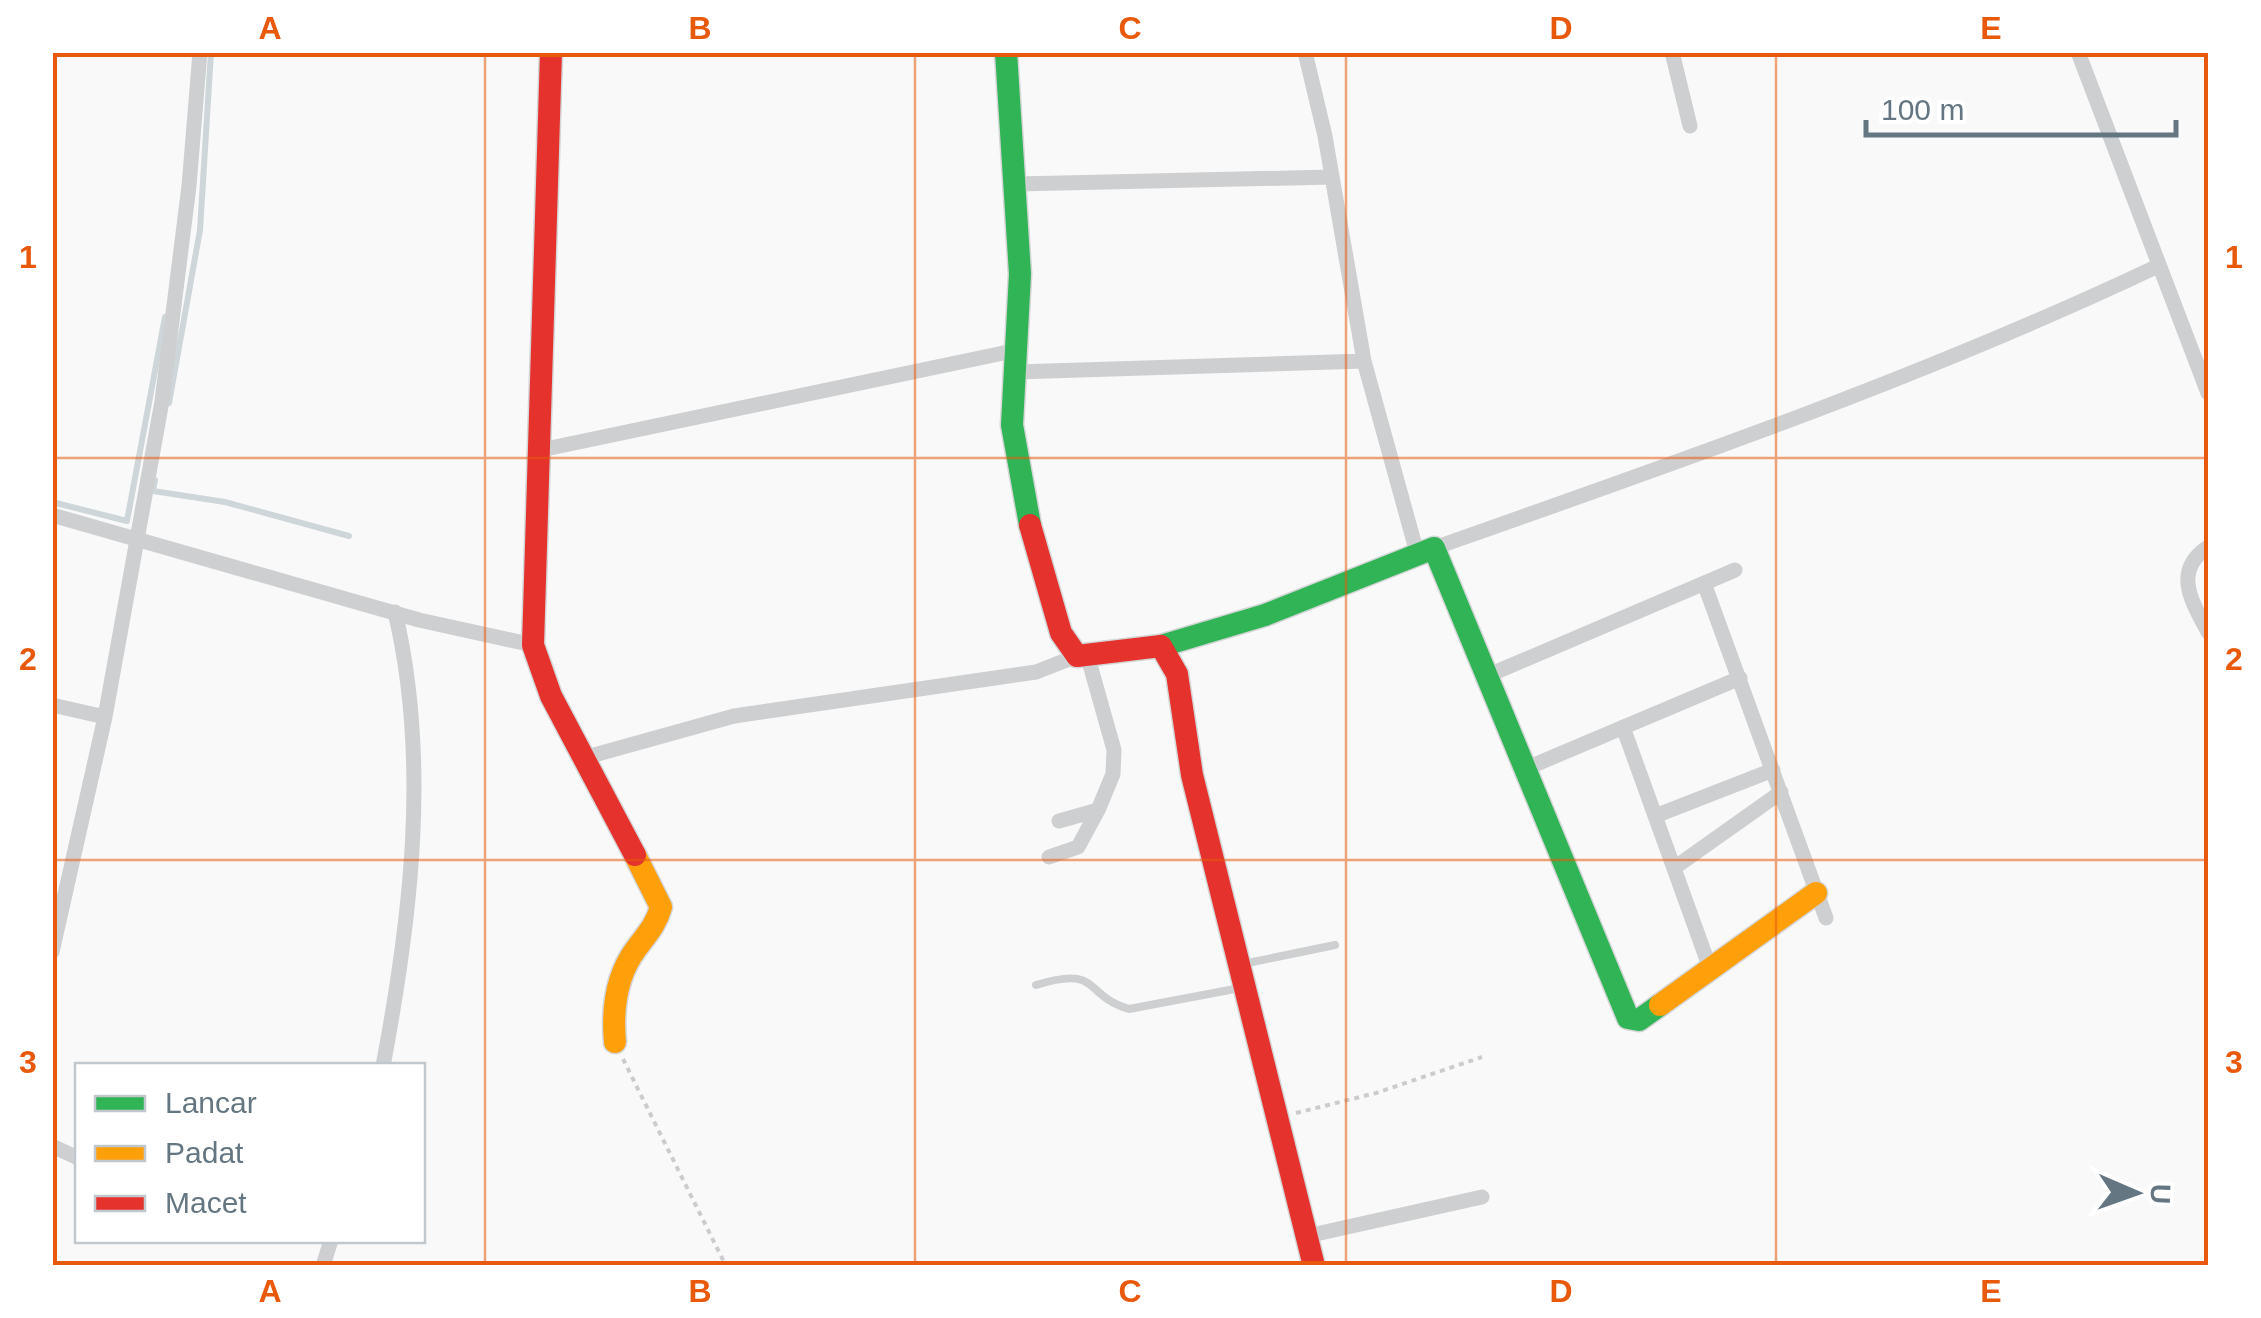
<svg xmlns="http://www.w3.org/2000/svg" width="2261" height="1318" font-family="Arial,sans-serif">
<style>
.lines{fill:none;stroke-linecap:round;stroke-linejoin:round}
.stream{stroke:#ced6d9;stroke-width:6}
.fast-casing{stroke:#d5d6d7;stroke-width:25}
.slow-casing{stroke:#d5d6d7;stroke-width:25}
.jam-casing{stroke:#d5d6d7;stroke-width:25}
.path{stroke:#cbcccd;stroke-width:4;stroke-dasharray:5 5;stroke-linecap:butt}
.lane{stroke:#cecfd0;stroke-width:8}
.street{stroke:#cecfd0;stroke-width:15}
.fast{stroke:#30b455;stroke-width:22}
.slow{stroke:#ff9f0a;stroke-width:22}
.jam{stroke:#e5322d;stroke-width:22}
.grid{fill:none;stroke:#e8590c;stroke-width:2.5;stroke-opacity:0.55}
.neatline{fill:none;stroke:#e8590c;stroke-width:4}
.grid-label{font-size:32px;text-anchor:middle;font-weight:bold;fill:#e8590c}
</style>
<rect width="100%" height="100%" fill="#f9f9f9"/>
<g class="lines">
<path class="stream" d="M169,403L200,230L211,52
M155,480L153,491L225,502L349,536
M52,502L127,521L165,317"/>
<defs>
<path id="fast" d="M1006,52L1020,274L1012,425L1030,525
M1161,646L1265,615L1434,548L1628,1018L1639,1020L1660,1005"/>
<path id="slow" d="M1660,1005L1816,893
M615,1042C612,1009 616,976 636,949C647,934 656,925 661,907L635,855"/>
<path id="jam" d="M551,52L533,645L551,696L635,855
M1030,525L1061,633L1077,656L1161,646L1177,674L1192,775L1314,1266"/>
</defs>
<use href="#fast" class="fast-casing"/>
<use href="#slow" class="slow-casing"/>
<use href="#jam" class="jam-casing"/>
<path class="path" d="M623,1059L726,1266
M1296,1113L1376,1093L1482,1057"/>
<path class="lane" d="M1243,964L1335,945
M1036,985C1102,965 1082,995 1129,1009L1240,988"/>
<path class="street" d="M1305,52L1325,136L1364,361L1417,553
M1672,52L1690,126
M2078,52L2208,393
M1017,184L1332,177
M1013,372L1364,361
M536,451L1013,351
M52,515L419,620L533,645
M2208,547C2172,571 2192,602 2208,632
M1434,548C1678,462 1924,377 2158,266
M1704,583L1826,918
M1489,675L1735,570
M52,705L105,717
M1623,727L1711,971
M587,757L734,716L1036,672L1077,656
M1527,768L1740,678
M1655,816L1773,770
M1059,821L1098,810L1113,774L1114,750L1087,654
M1049,857L1078,847L1098,810
M1674,868L1781,792
M52,952L105,717L162,401L189,186L200,52
M383,1066C411,918 430,760 395,612
M52,1146L78,1158
M1307,1236L1482,1197
M323,1266L331,1240"/>
<use href="#fast" class="fast"/>
<use href="#slow" class="slow"/>
<use href="#jam" class="jam"/>
</g>
<path class="grid" d="M485,52V1266M915,52V1266M1346,52V1266M1776,52V1266M52,458H2208M52,860H2208"/>
<rect width="2261" height="1318" fill="none" stroke="#ffffff" stroke-width="110"/>
<rect x="75" y="1063" width="350" height="180" fill="#ffffff" stroke="#c1c8cd" stroke-width="2.5"/>
<rect x="95" y="1096" width="50" height="15" fill="#30b455" stroke="#c1c8cd" stroke-width="2.5"/>
<text x="165" y="1113" font-size="30" fill="#657683">Lancar</text>
<rect x="95" y="1146" width="50" height="15" fill="#ff9f0a" stroke="#c1c8cd" stroke-width="2.5"/>
<text x="165" y="1163" font-size="30" fill="#657683">Padat</text>
<rect x="95" y="1196" width="50" height="15" fill="#e5322d" stroke="#c1c8cd" stroke-width="2.5"/>
<text x="165" y="1213" font-size="30" fill="#657683">Macet</text>
<g transform="translate(2136 1193) rotate(92)" stroke="#ffffff" stroke-width="8" paint-order="stroke">
<path d="M0-8L18 38L0 25L-18 38Z" fill="#657683"/>
<text y="-15" font-size="28" font-weight="bold" text-anchor="middle" fill="#657683">U</text>
</g>
<path d="M1866 120v15h310v-15" fill="none" stroke="#657683" stroke-width="5"/>
<text x="1881" y="120" font-size="30" fill="#657683" stroke="#ffffff" stroke-width="8" paint-order="stroke">100 m</text>
<rect x="55" y="55" width="2151" height="1208" class="neatline"/>
<g class="grid-label">
<text x="270" y="39">A</text>
<text x="700" y="39">B</text>
<text x="1130" y="39">C</text>
<text x="1561" y="39">D</text>
<text x="1991" y="39">E</text>
<text x="28" y="268">1</text>
<text x="2234" y="268">1</text>
<text x="28" y="670">2</text>
<text x="2234" y="670">2</text>
<text x="28" y="1073">3</text>
<text x="2234" y="1073">3</text>
<text x="270" y="1302">A</text>
<text x="700" y="1302">B</text>
<text x="1130" y="1302">C</text>
<text x="1561" y="1302">D</text>
<text x="1991" y="1302">E</text>
</g>
</svg>
